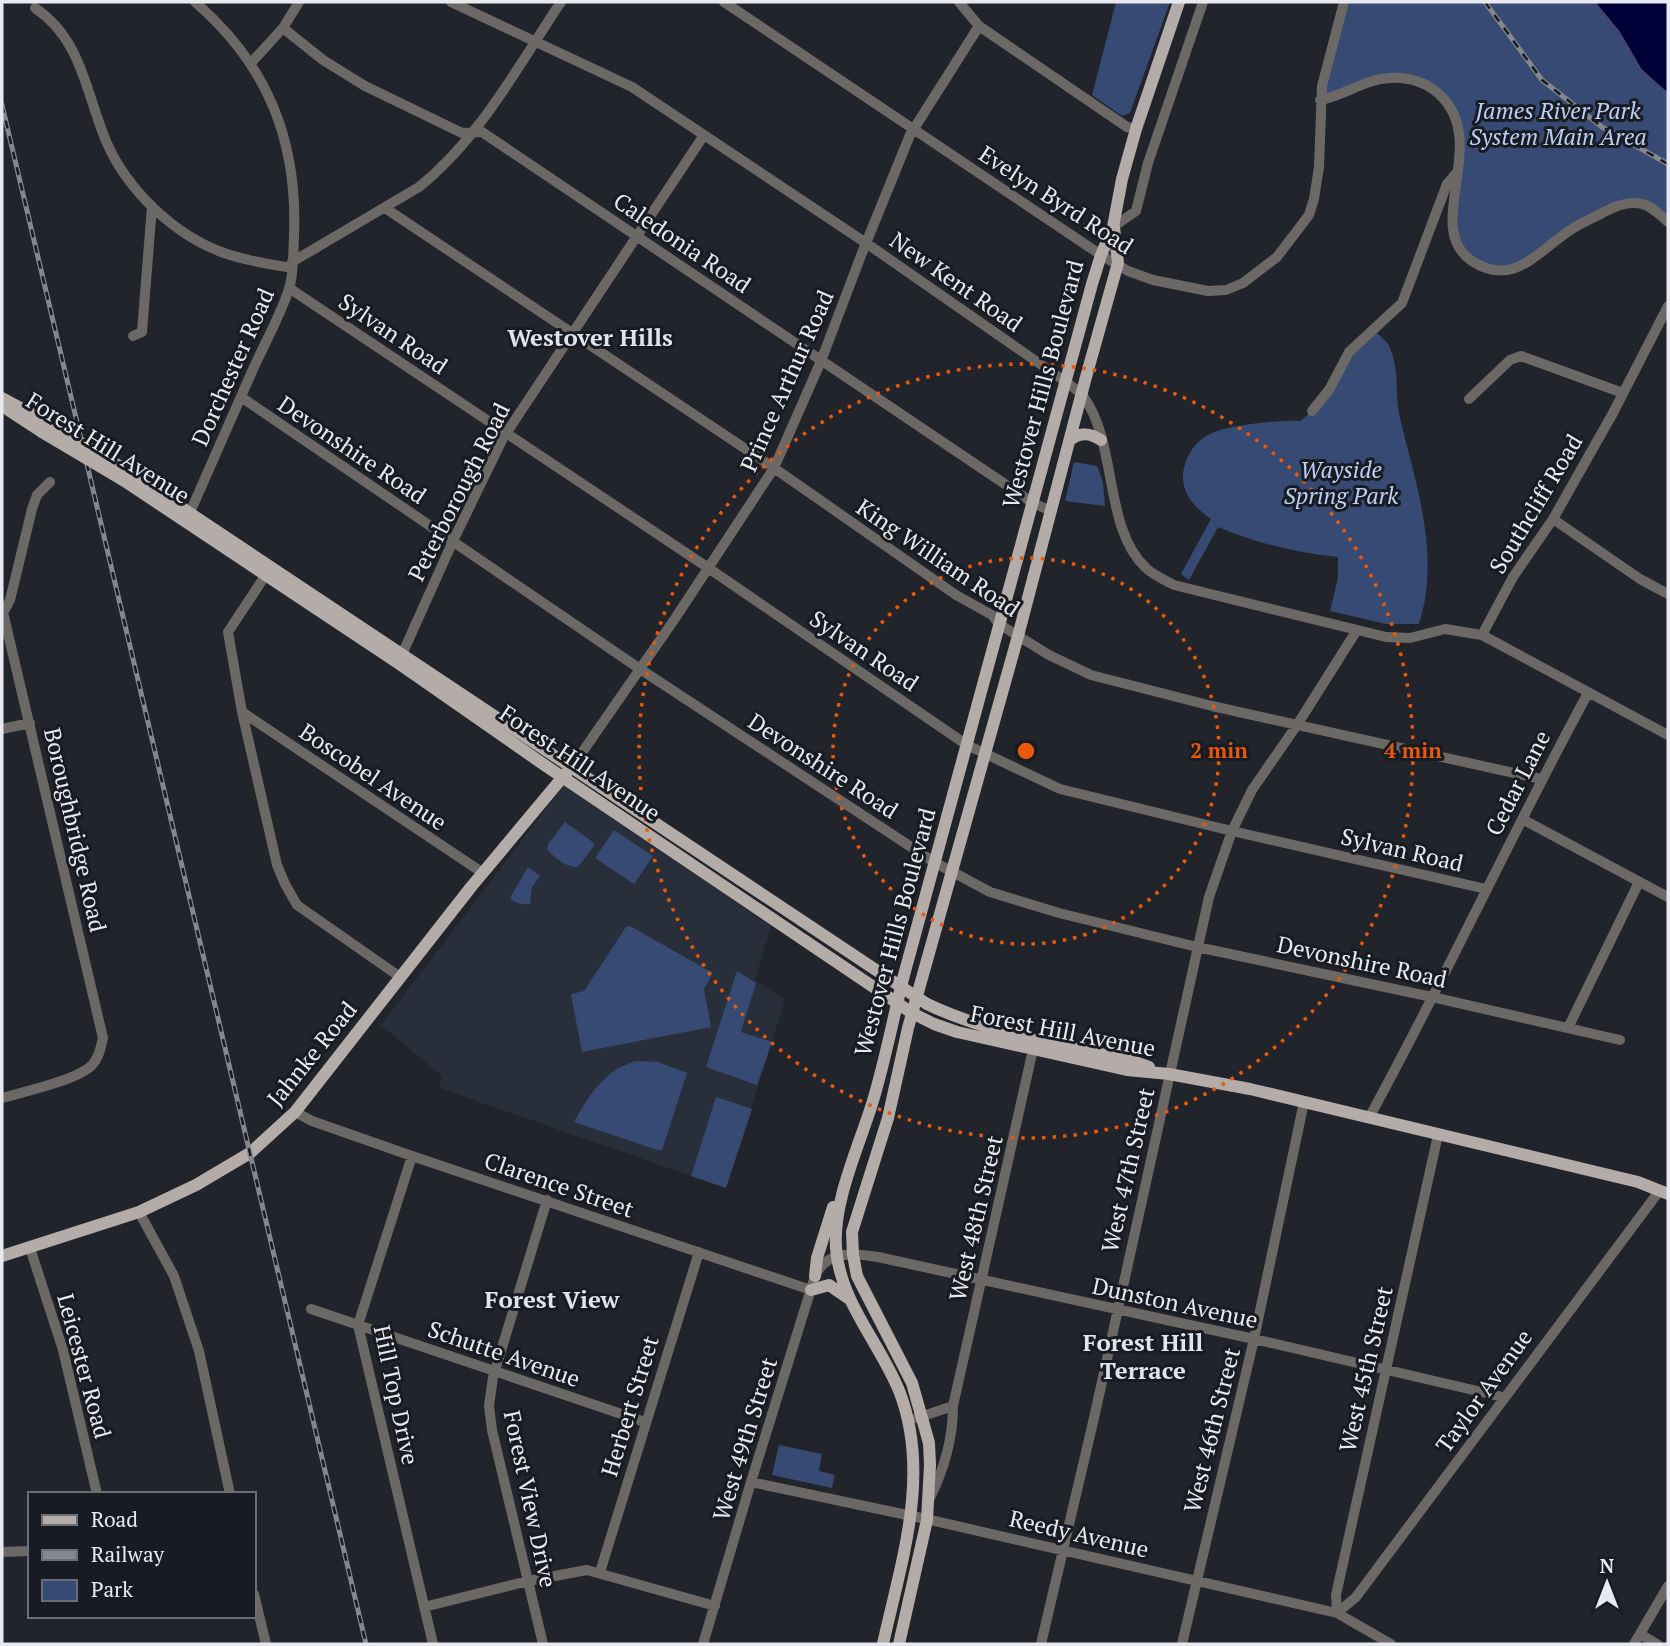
<svg xmlns="http://www.w3.org/2000/svg" width="1670" height="1646" font-family="'PT Serif',serif">
<style>
.built{fill:#292f3a}
.green{fill:#364a73}
.water{fill:#000039;stroke:#464670;stroke-width:2}
.lines{fill:none;stroke-linecap:round;stroke-linejoin:round}
.minor{stroke:#6c6866;stroke-width:10}
.major{stroke:#b4aca8;stroke-width:12}
.rail-casing{stroke:#84878d;stroke-width:5}
.rail{stroke:#181b21;stroke-width:2.5;stroke-dasharray:8;stroke-linecap:butt}
.major-bridge{stroke:#b4aca8;stroke-width:12}
.ring{fill:none;stroke:#e8590c;stroke-width:3.5;stroke-dasharray:3.5 7}
.labels{text-anchor:middle;stroke-width:6;stroke-linejoin:round;paint-order:stroke}
.park-label{font-size:23px;font-style:italic;fill:#bbcff5;stroke:#181b21}
.street-label{font-size:23px;fill:#e8eaef;stroke:#181b21}
.neighbourhood-label{font-size:24px;font-weight:bold;fill:#dfe4ed;stroke:#181b21}
.centre{fill:#e8590c;stroke:#181b21;stroke-width:3.5}
.ring-label{font-size:21px;text-anchor:middle;font-weight:bold;fill:#e8590c;stroke:#181b21;stroke-width:6;stroke-linejoin:round;paint-order:stroke}
</style>
<rect width="100%" height="100%" fill="#21242b"/>
<path class="built" d="M564,785L771,926L755,980L785,1000L726,1188L439,1088L442,1076L381,1025Z"/>
<path class="green" d="M1116,2H1170L1130,113L1122,116L1092,95Z
M1344,2H1594L1619,32L1641,70L1668,94V222L1649,207H1613L1525,264L1483,268L1455,239L1460,132L1436,92L1399,78L1320,100Z
M1373,329C1377,334 1385,339 1388,344C1401,370 1394,392 1400,418C1416,485 1441,555 1419,624H1386L1330,611L1338,578V557C1298,553 1255,543 1218,527L1189,580L1181,574L1211,519C1196,509 1182,494 1183,475C1184,459 1193,443 1208,435C1226,425 1279,420 1300,421L1312,411L1336,367Z
M1074,462L1097,466L1103,482L1105,506L1065,501Z
M565,822L594,843V846L578,867C565,867 556,859 547,849L548,844Z
M614,830L653,856L634,884L595,858Z
M528,867L540,876L532,887L530,904C522,905 516,904 510,898Z
M630,926L713,973L704,989L711,1027L582,1052L571,994L584,991L626,927Z
M737,971L756,983L741,1032L772,1042L757,1085L706,1067Z
M658,1062L687,1073L662,1150H657L574,1122C587,1099 603,1072 630,1063C638,1060 650,1062 658,1062Z
M716,1097L752,1109L726,1188L691,1176Z
M779,1445L822,1454L819,1471L835,1475L832,1488L772,1475Z"/>
<path class="water" d="M1594,2H1668V94L1641,70L1619,32Z"/>
<g class="lines">
<path class="minor" d="M451,2L632,87L866,243L1066,382C1071,386 1079,391 1083,396C1118,443 1103,528 1146,568C1153,575 1165,580 1174,585L1386,637L1410,638L1445,629L1482,635L1668,735
M724,2L1101,255L1128,271L1153,280L1208,291L1226,290L1243,283L1277,257L1309,215L1314,199L1319,167L1322,86L1344,2
M959,2L979,26L1127,127L1136,129
M35,8C82,39 86,94 106,141C127,190 174,235 224,253C246,261 269,264 292,268
M283,28L323,60L365,86L462,133L482,132L1033,503L1051,511
M251,63L283,28L299,2
M1320,100C1344,96 1364,79 1390,78C1407,77 1425,82 1439,94C1492,143 1421,227 1472,261C1513,288 1537,252 1569,231C1579,224 1591,219 1602,213C1613,207 1628,200 1642,204C1652,206 1661,216 1668,222
M385,208L774,468L956,595L992,615L999,624L1049,655L1091,675L1212,706L1541,779
M1113,227L1136,211L1148,163L1203,2
M292,262L419,187C480,138 518,66 561,2
M289,288L701,563L967,745L1060,789L1232,831L1486,889
M133,336L142,332L152,206
M241,397L640,669L934,862L990,892L1059,913L1197,947L1432,997L1620,1040
M1469,399L1510,360L1521,356L1623,393
M1312,411L1329,390L1349,352L1402,303L1447,184L1458,171
M188,517C210,467 232,417 254,367C266,341 280,316 289,289C294,273 293,253 294,237C298,141 268,65 195,2
M1553,519L1640,579L1668,594
M269,570L228,632L242,712L277,865L285,884L297,905L400,977
M2,608L103,1038C101,1047 99,1058 92,1065C78,1080 23,1092 2,1098
M3,613L10,600L32,509L37,495L50,482
M1482,635L1513,577L1553,519L1613,413L1668,306
M400,659L453,541L503,438L704,135
M242,712L483,873
M2,729L30,723
M572,767L676,617L774,468L821,361L862,253L910,135L979,26
M1522,819L1668,897
M1568,1028L1639,882
M295,1112L312,1121L412,1156L811,1290
M1370,1116C1446,977 1512,833 1588,693
M412,1156L358,1325L433,1644
M139,1212L174,1276L199,1351L230,1494
M30,1248L63,1350L97,1494
M311,1309L645,1422
M917,1418L953,1406
M751,1482L926,1519L1337,1613L1391,1644
M929,1500C943,1472 953,1438 953,1406L1034,1045
M2,1552L30,1551
M600,1572L699,1252
M254,1594L266,1644
M424,1607L528,1581L587,1570L715,1606
M1337,1613L1356,1597L1660,1190
M1337,1613L1336,1595L1438,1135
M1640,1634L1657,1644
M543,1644L492,1430L489,1406L493,1377L547,1200
M703,1644L751,1482L815,1276C827,1250 853,1253 878,1257L1254,1339L1503,1397
M1041,1644L1094,1418L1209,897L1232,831L1252,790L1297,725L1357,630
M1182,1644L1254,1339L1304,1102
M1634,1644L1668,1586"/>
<path class="major" d="M2,398L39,418
M2,406L42,432
M1070,440C1081,432 1090,433 1101,440
M119,466L927,1004C990,1034 1062,1045 1129,1060L1149,1067
M123,480L398,663L543,764L912,1013L934,1024L957,1032L1127,1070L1169,1074L1250,1089L1638,1182L1668,1194
M2,1256L139,1212L196,1185L250,1153L295,1112L471,887L567,772
M815,1276L817,1258L833,1207
M811,1290L829,1285L848,1298
M883,1644C901,1562 931,1476 900,1393C881,1344 840,1303 836,1248C833,1201 858,1149 872,1104C885,1062 893,1018 904,975L1092,284L1101,255L1113,227L1122,179L1136,129L1179,2
M899,1644L927,1520L930,1465L929,1443L912,1383L857,1276L853,1255L852,1232L888,1118L908,1028L1018,636L1086,377L1118,263L1114,227"/>
<defs>
<path id="rail" d="M1485,2L1542,80L1602,127L1668,164
M2,105L366,1644"/>
</defs>
<use href="#rail" class="rail-casing"/>
<use href="#rail" class="rail"/>
<path class="major-bridge" d="M39,418L119,466
M42,432L123,480"/>
</g>
<g class="ring">
<circle cx="1026" cy="751" r="193"/>
<circle cx="1026" cy="751" r="387"/>
</g>
<g class="labels">
<g class="park-label">
<text x="1558" y="119">James River Park<tspan x="1558" dy="26">System Main Area</tspan></text>
<text x="1341" y="478">Wayside<tspan x="1341" dy="26">Spring Park</tspan></text>
</g>
<g class="street-label">
<text transform="translate(1056 200) rotate(33)" y="8">Evelyn Byrd Road</text>
<text transform="translate(682 243) rotate(34)" y="8">Caledonia Road</text>
<text transform="translate(956 282) rotate(35)" y="8">New Kent Road</text>
<text transform="translate(393 334) rotate(34)" y="8">Sylvan Road</text>
<text transform="translate(233 367) rotate(-66)" y="8">Dorchester Road</text>
<text transform="translate(787 381) rotate(-66)" y="8">Prince Arthur Road</text>
<text transform="translate(1043 384) rotate(-75)" y="8">Westover Hills Boulevard</text>
<text transform="translate(108 448) rotate(32)" y="8">Forest Hill Avenue</text>
<text transform="translate(352 450) rotate(34)" y="8">Devonshire Road</text>
<text transform="translate(459 492) rotate(-63)" y="8">Peterborough Road</text>
<text transform="translate(1536 504) rotate(-59)" y="8">Southcliff Road</text>
<text transform="translate(938 558) rotate(34)" y="8">King William Road</text>
<text transform="translate(864 651) rotate(34)" y="8">Sylvan Road</text>
<text transform="translate(580 763) rotate(34)" y="8">Forest Hill Avenue</text>
<text transform="translate(823 766) rotate(33)" y="8">Devonshire Road</text>
<text transform="translate(373 777) rotate(34)" y="8">Boscobel Avenue</text>
<text transform="translate(1518 783) rotate(-63)" y="8">Cedar Lane</text>
<text transform="translate(75 830) rotate(77)" y="8">Boroughbridge Road</text>
<text transform="translate(1402 850) rotate(13)" y="8">Sylvan Road</text>
<text transform="translate(895 932) rotate(-75)" y="8">Westover Hills Boulevard</text>
<text transform="translate(1362 962) rotate(12)" y="8">Devonshire Road</text>
<text transform="translate(1063 1031) rotate(11)" y="8">Forest Hill Avenue</text>
<text transform="translate(312 1054) rotate(-51)" y="8">Jahnke Road</text>
<text transform="translate(1128 1170) rotate(-77)" y="8">West 47th Street</text>
<text transform="translate(559 1185) rotate(19)" y="8">Clarence Street</text>
<text transform="translate(976 1218) rotate(-77)" y="8">West 48th Street</text>
<text transform="translate(1175 1303) rotate(12)" y="8">Dunston Avenue</text>
<text transform="translate(504 1354) rotate(19)" y="8">Schutte Avenue</text>
<text transform="translate(84 1366) rotate(75)" y="8">Leicester Road</text>
<text transform="translate(1366 1369) rotate(-77)" y="8">West 45th Street</text>
<text transform="translate(1484 1391) rotate(-54)" y="8">Taylor Avenue</text>
<text transform="translate(396 1395) rotate(78)" y="8">Hill Top Drive</text>
<text transform="translate(630 1406) rotate(-73)" y="8">Herbert Street</text>
<text transform="translate(1212 1430) rotate(-76)" y="8">West 46th Street</text>
<text transform="translate(745 1439) rotate(-73)" y="8">West 49th Street</text>
<text transform="translate(530 1499) rotate(78)" y="8">Forest View Drive</text>
<text transform="translate(1079 1534) rotate(13)" y="8">Reedy Avenue</text>
</g>
<g class="neighbourhood-label">
<text x="590" y="346">Westover Hills</text>
<text x="552" y="1308">Forest View</text>
<text x="1143" y="1351">Forest Hill<tspan x="1143" dy="28">Terrace</tspan></text>
</g>
</g>
<circle cx="1026" cy="751" r="10" class="centre"/>
<g class="ring-label">
<text x="1219" y="758">2 min</text>
<text x="1413" y="758">4 min</text>
</g>
<rect width="1670" height="1646" fill="none" stroke="#e8eaef" stroke-width="7"/>
<rect x="28" y="1492" width="228" height="126" fill="#181b21" stroke="#6b6e73" stroke-width="2"/>
<rect x="42" y="1515" width="35" height="10" fill="#b4aca8" stroke="#6b6e73" stroke-width="2"/>
<text x="91" y="1527" font-size="21" fill="#e8eaef">Road</text>
<rect x="42" y="1550" width="35" height="10" fill="#84878d" stroke="#6b6e73" stroke-width="2"/>
<text x="91" y="1562" font-size="21" fill="#e8eaef">Railway</text>
<rect x="42" y="1580" width="35" height="21" fill="#364a73" stroke="#6b6e73" stroke-width="2"/>
<text x="91" y="1597" font-size="21" fill="#e8eaef">Park</text>
<g transform="translate(1607 1583)" stroke="#181b21" stroke-width="5" paint-order="stroke">
<path d="M0-5L12 26L0 18L-12 26Z" fill="#e8eaef"/>
<text y="-10" font-size="19" font-weight="bold" text-anchor="middle" fill="#e8eaef">N</text>
</g>
</svg>
